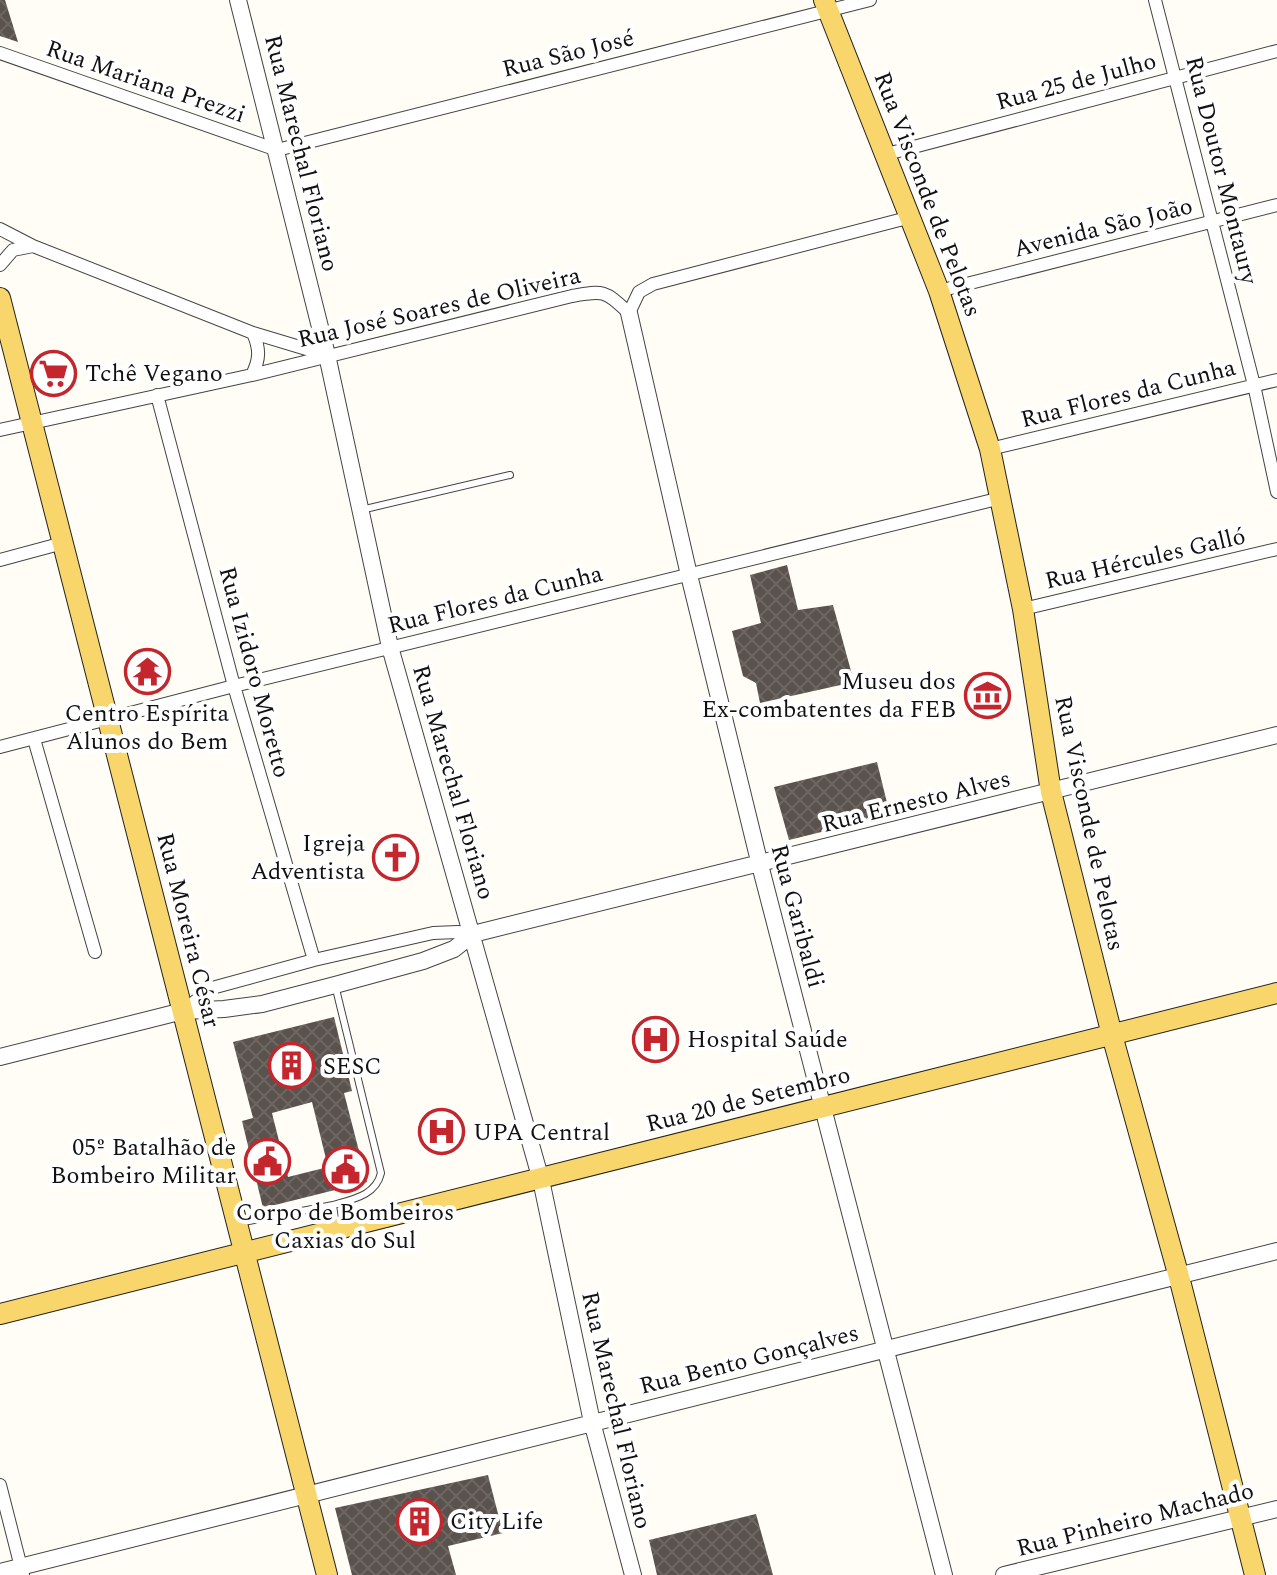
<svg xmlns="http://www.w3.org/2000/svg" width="1277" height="1575" font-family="Spectral,serif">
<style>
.building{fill:url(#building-cross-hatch);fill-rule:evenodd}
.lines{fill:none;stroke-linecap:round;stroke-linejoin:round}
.service-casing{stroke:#444;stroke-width:8}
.minor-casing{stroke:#444;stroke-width:14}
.tertiary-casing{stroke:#444;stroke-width:18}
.primary-casing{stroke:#222;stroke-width:22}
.service{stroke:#fff;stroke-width:6}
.minor{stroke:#fff;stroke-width:12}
.tertiary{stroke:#fff;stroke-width:16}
.primary{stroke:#f9d66b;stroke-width:20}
.labels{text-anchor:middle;stroke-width:8;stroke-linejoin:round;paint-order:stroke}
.street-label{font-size:24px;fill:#111;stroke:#fff}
.poi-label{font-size:24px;fill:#111;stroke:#fff;text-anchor:start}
</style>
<defs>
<pattern id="building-cross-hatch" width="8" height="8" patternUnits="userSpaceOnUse" patternTransform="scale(2)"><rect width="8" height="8" fill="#5a524d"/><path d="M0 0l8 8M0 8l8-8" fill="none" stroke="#6d6662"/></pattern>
</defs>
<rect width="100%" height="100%" fill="#fffdf5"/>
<path class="building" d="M0,0H5L18,42L0,36Z
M787,565L798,610L833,605L854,682L760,703L756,683L743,676L732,631L761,623L750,575Z
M877,762L890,815L789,840L774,787Z
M334,1017L352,1091L344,1093L367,1182L263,1208L242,1121L253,1118L233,1042ZM312,1102L328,1167L288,1177L272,1113Z
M488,1475L503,1533L448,1546L456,1575H352L335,1508Z
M756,1514L773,1575H657L649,1540Z"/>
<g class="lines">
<defs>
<path id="service" d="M361,510L510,475
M335,985L381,1173C376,1195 354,1199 333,1205L336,1226
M238,1223L333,1205"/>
<path id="minor" d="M1155,0L1254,385L1277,492
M0,53L277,150L870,0
M887,154L1277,51
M0,229L33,246L253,333L323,354
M0,265L13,250L33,246
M939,291L1277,205
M252,375C260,359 260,349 253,333
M157,395L234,686L314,960
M0,430L252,375L572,296C605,290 605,291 629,313L639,292L653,284L911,217
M990,449L1277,380
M0,560L63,543
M1023,609L1277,549
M34,739L95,952
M0,747L234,686L1001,498
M183,1011L212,988L314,960L433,933L458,932L473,934
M0,1485L23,1575"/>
<path id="tertiary" d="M238,0L327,355L390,647L541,1180L592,1422L633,1575
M629,313L689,575L760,865L944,1575
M0,1057L183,1011L224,1009L262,1004L335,985L423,961L454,949L473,934L1277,735
M0,1572L1277,1251
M1004,1575L1277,1509"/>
<path id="primary" d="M824,0L939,291L990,449L1023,609L1051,792L1112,1035L1179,1277L1255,1575
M0,298L327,1575
M0,1314L1277,993"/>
</defs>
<use href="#service" class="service-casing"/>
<use href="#minor" class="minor-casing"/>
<use href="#tertiary" class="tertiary-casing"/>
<use href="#primary" class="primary-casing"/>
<use href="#service" class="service"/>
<use href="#minor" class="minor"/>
<use href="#tertiary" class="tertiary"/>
<use href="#primary" class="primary"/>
</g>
<defs>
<symbol id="supermarket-ring" viewBox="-11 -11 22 22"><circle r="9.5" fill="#fff" stroke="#c4262e" stroke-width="1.5"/><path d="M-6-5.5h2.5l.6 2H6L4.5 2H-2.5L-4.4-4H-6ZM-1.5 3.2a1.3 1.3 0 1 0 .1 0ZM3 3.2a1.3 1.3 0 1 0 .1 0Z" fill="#c4262e"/></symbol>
<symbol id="temple-ring" viewBox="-11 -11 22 22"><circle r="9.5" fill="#fff" stroke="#c4262e" stroke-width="1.5"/><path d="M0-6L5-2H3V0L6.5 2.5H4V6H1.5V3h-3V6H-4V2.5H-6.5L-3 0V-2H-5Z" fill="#c4262e"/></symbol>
<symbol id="museum-ring" viewBox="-11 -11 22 22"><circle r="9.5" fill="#fff" stroke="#c4262e" stroke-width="1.5"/><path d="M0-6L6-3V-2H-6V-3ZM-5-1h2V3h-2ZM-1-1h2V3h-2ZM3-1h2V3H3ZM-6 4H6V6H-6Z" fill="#c4262e"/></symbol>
<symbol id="church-ring" viewBox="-11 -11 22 22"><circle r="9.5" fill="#fff" stroke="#c4262e" stroke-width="1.5"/><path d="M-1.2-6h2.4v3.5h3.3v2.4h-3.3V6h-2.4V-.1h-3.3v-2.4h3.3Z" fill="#c4262e"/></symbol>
<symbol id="hospital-ring" viewBox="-11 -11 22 22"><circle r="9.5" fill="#fff" stroke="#c4262e" stroke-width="1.5"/><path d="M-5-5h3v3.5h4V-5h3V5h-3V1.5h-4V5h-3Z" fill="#c4262e"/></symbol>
<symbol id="building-ring" viewBox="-11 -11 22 22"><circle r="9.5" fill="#fff" stroke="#c4262e" stroke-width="1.5"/><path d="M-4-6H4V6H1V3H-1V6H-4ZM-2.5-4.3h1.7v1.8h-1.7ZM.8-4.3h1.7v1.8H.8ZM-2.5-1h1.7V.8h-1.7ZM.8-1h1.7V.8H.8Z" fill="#c4262e"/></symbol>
<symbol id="civic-ring" viewBox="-11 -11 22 22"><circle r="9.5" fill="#fff" stroke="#c4262e" stroke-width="1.5"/><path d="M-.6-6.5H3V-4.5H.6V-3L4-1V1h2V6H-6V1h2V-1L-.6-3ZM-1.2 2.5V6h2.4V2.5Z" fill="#c4262e"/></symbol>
</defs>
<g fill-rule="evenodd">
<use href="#supermarket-ring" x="28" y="348" width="51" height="51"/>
<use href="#temple-ring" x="122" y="646" width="51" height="51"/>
<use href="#museum-ring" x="962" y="670" width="51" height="51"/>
<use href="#church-ring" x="370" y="832" width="51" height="51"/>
<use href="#hospital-ring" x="630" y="1014" width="51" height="51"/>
<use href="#building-ring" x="266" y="1040" width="51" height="51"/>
<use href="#hospital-ring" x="416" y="1106" width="51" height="51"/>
<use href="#civic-ring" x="242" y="1136" width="51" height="51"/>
<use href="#civic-ring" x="320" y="1144" width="51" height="51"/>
<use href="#building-ring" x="394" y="1496" width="51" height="51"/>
</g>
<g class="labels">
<g class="street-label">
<text transform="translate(568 53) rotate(-14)" y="8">Rua São José</text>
<text transform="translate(146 81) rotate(19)" y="8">Rua Mariana Prezzi</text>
<text transform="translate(1076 81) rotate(-15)" y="8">Rua 25 de Julho</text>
<text transform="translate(302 153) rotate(76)" y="8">Rua Marechal Floriano</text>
<text transform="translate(1222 170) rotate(76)" y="8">Rua Doutor Montaury</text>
<text transform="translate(928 194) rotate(69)" y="8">Rua Visconde de Pelotas</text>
<text transform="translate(1103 227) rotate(-14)" y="8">Avenida São João</text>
<text transform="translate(439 307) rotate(-13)" y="8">Rua José Soares de Oliveira</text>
<text transform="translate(1128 393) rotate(-14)" y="8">Rua Flores da Cunha</text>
<text transform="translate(1145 558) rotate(-13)" y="8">Rua Hércules Galló</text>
<text transform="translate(495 599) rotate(-14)" y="8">Rua Flores da Cunha</text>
<text transform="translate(255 672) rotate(75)" y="8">Rua Izidoro Moretto</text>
<text transform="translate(454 782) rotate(74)" y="8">Rua Marechal Floriano</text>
<text transform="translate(916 801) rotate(-14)" y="8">Rua Ernesto Alves</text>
<text transform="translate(1090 823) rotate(78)" y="8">Rua Visconde de Pelotas</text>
<text transform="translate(798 916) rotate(75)" y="8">Rua Garibaldi</text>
<text transform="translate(189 930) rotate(76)" y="8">Rua Moreira César</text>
<text transform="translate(748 1099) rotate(-14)" y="8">Rua 20 de Setembro</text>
<text transform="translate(749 1359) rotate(-14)" y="8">Rua Bento Gonçalves</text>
<text transform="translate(617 1410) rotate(77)" y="8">Rua Marechal Floriano</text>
<text transform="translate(1135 1519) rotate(-14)" y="8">Rua Pinheiro Machado</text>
</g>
<g class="poi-label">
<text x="85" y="381">Tchê Vegano</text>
<text x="956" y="689" text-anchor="end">Museu dos<tspan x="956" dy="28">Ex-combatentes da FEB</tspan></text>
<text x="147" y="721" text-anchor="middle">Centro Espírita<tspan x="147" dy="28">Alunos do Bem</tspan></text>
<text x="365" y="851" text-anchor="end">Igreja<tspan x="365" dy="28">Adventista</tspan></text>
<text x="687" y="1047">Hospital Saúde</text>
<text x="323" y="1074">SESC</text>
<text x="473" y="1140">UPA Central</text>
<text x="236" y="1155" text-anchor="end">05º Batalhão de<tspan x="236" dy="28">Bombeiro Militar</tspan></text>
<text x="345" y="1220" text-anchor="middle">Corpo de Bombeiros<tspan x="345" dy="28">Caxias do Sul</tspan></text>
<text x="450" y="1529">City Life</text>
</g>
</g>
</svg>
